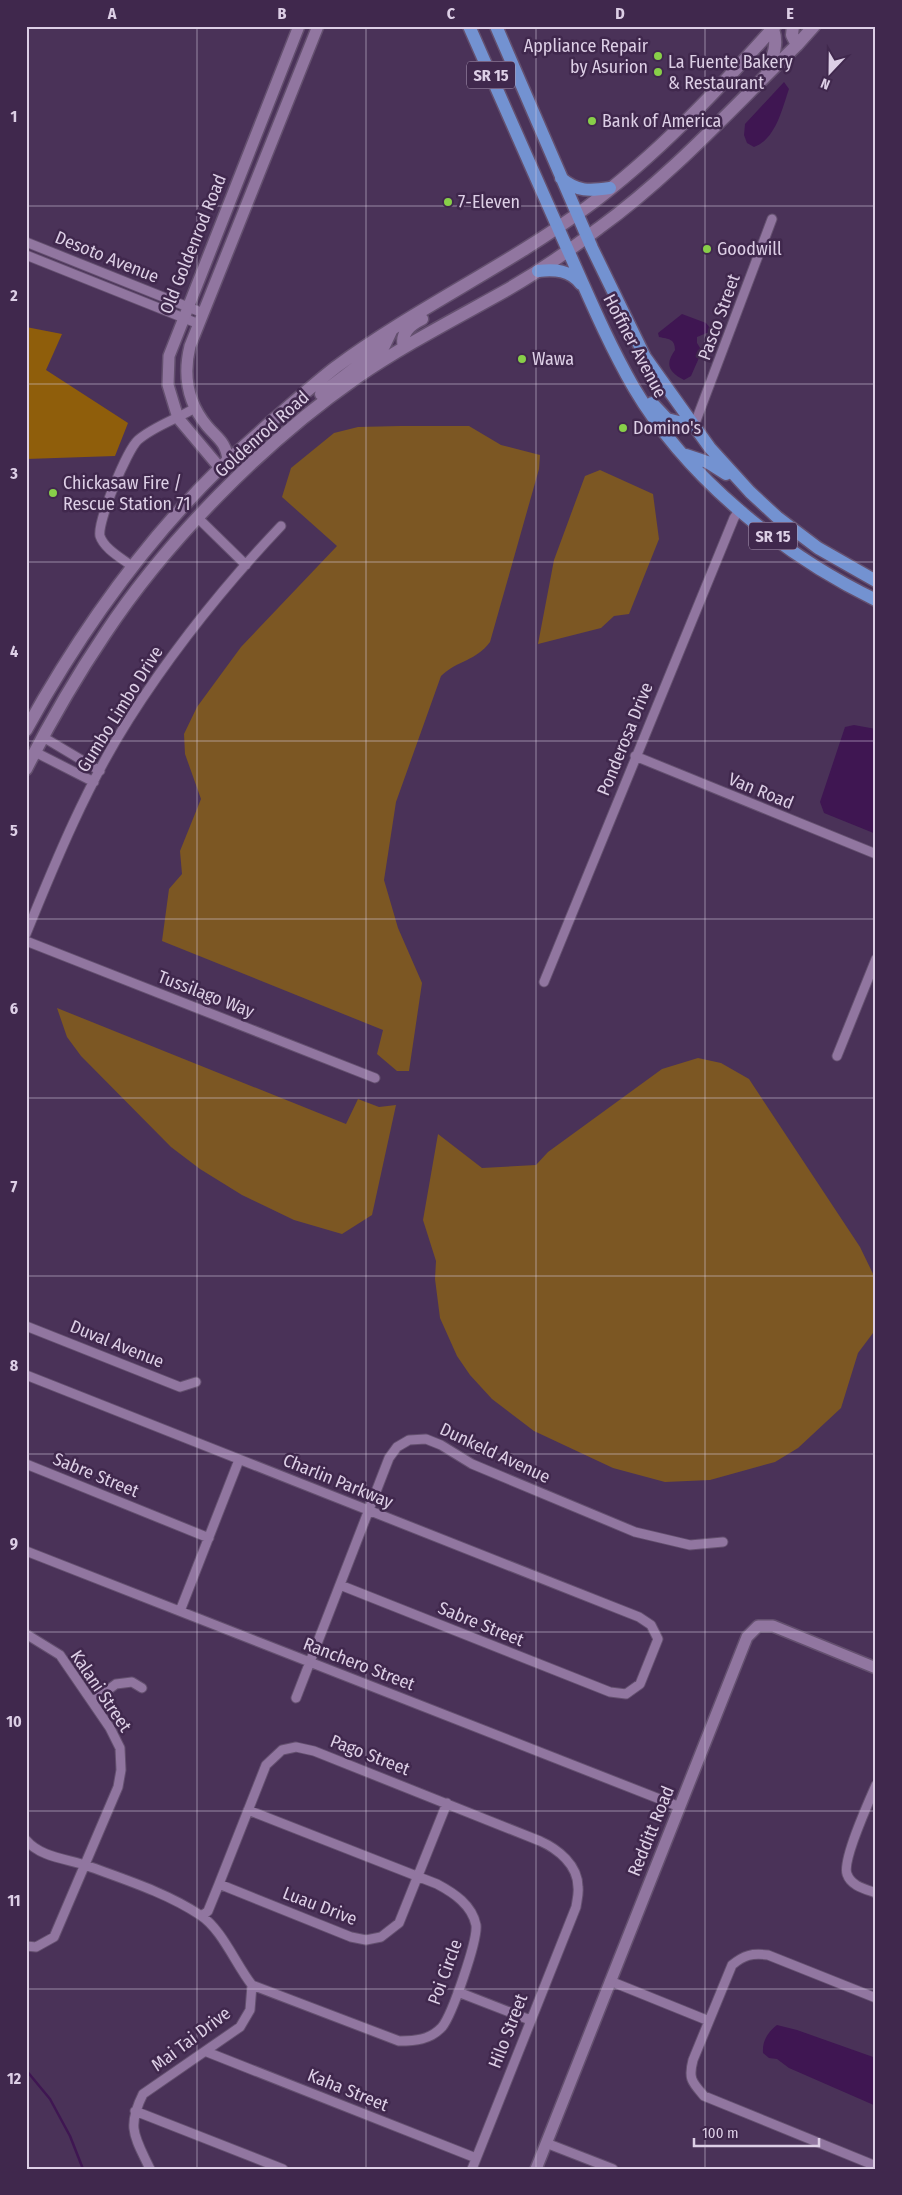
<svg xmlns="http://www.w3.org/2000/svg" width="902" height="2195" font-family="'Fira Sans Condensed',sans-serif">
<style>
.green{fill:#7c5723}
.forest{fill:#8f5e0b}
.water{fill:#3f1652}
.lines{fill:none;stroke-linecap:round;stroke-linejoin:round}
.stream{stroke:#3f1652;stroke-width:2.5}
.minor-casing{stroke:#64506f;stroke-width:11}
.tertiary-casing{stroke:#64506f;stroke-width:14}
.secondary-casing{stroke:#64506f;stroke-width:15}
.primary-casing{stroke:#64506f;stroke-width:15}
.minor{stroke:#9176a0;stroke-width:9}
.tertiary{stroke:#9176a0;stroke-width:11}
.secondary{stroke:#9176a0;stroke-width:12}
.primary{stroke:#7392d1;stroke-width:12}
.grid{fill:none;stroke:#ddcfe6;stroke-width:1;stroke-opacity:0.55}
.poi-dot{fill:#88cf49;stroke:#40284d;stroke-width:2}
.labels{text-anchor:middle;stroke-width:5;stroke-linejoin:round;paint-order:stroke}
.shield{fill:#40284d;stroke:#ae9db8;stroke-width:1}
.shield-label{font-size:16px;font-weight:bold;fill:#ddcfe6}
.poi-label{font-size:18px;fill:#ddcfe6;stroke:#40284d;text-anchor:start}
.street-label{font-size:18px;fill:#ddcfe6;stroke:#40284d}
.neatline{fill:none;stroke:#ddcfe6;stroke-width:2}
.grid-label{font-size:16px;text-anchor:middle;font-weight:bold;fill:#ddcfe6}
</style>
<rect width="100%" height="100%" fill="#4a3258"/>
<path class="green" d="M400,426H469L501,445L540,455L539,469L490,642C476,661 458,660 441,676L396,802L384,880L398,928L422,983L409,1071H397L377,1054L383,1030L162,941L169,889L182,874L180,851L201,799L185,754L184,734L197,707L241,647L337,546L282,497L291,468L334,433L358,427Z
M600,470L653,494L659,539L629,614L614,616L601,628L538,644L554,560L585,476Z
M57,1008L346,1124L358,1099L379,1107L396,1105L372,1215L342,1234L294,1220L242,1195L200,1169L171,1147L81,1056L67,1037Z
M698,1058L721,1063L749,1079L860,1247L876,1280V1329L858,1353L841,1408L798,1448L775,1462L710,1480L665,1482L613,1468L534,1431L492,1399L470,1375L457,1356L440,1318L435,1279L436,1261L423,1220L438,1134L482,1168L536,1165L548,1152L662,1069Z"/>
<path class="forest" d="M26,327L62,334L46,370L128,423L115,456L26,459Z"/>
<path class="water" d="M784,82L789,89C782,109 776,139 754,147L747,143L744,135L745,124Z
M682,314L706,323L711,329L709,332L697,337V343L702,351L691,376L684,380C668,372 665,364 675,350C675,339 669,339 659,337L658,333Z
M854,725L876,729V834L824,813L820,802L845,727Z
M777,2025L797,2030L876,2058V2106L789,2068L777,2059L769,2058L763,2053C762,2041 768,2032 777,2025Z"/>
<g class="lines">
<path class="stream" d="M26,2070L50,2099L70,2136L83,2169"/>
<defs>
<path id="minor" d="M26,242L203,313
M26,255L199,324
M694,426L772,219
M198,518L246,565
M133,567C123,559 104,549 100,536C97,522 127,450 138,440C154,426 177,419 195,408
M43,737L100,771
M35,752L94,782
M635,756L876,854
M26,934C56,860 87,785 129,719C173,650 225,585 281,526
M26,941L375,1078
M544,982L734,518L740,509
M837,1056L876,959
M26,1326L180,1387L196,1382
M26,1375L639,1617L651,1625L658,1639L640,1684L626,1694L610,1692L340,1585
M26,1464L209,1538
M26,1551L680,1807
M180,1611L239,1460
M26,1634L60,1655L110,1728L120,1748L121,1770L118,1787L54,1937L36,1947L26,1946
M296,1698L389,1458L397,1447L409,1440L426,1439L441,1445L472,1464L635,1532L690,1545L723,1542
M93,1701L116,1684L132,1682L142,1688
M876,1785C869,1801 842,1861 847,1874C851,1886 865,1889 876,1893
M248,1810L437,1884C454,1893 472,1905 476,1925C478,1940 452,2015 442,2027C430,2040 415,2041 399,2041L252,1985
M26,1840C41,1858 69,1859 88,1866C126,1880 167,1893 200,1915C222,1929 236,1965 252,1985L250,2010L240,2027L143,2094C126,2128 135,2137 150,2169
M219,1884L351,1937L366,1940L381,1937L399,1923L447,1803
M202,1916L208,1911L219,1884L266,1765L282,1750L296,1747L314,1751L540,1841C558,1849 578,1865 578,1887C579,1893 577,1900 576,1907L472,2169
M610,1981L709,2021
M458,1992L530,2020
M876,1998L768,1955C752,1953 744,1955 732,1965L693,2060C688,2079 692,2082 704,2096L876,2166
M207,2052L476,2158
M135,2111L283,2169
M546,2143L613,2169"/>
<path id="tertiary" d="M228,460C226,442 218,439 207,426C187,402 183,375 190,346L318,26
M220,468L178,418L168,385L169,356L299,26
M536,2169L747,1637L758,1626H773L876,1668"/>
<path id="secondary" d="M793,26L792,35L797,45
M767,69C774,55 778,44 773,29
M404,347C400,333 410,325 422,319
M321,394L384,346L392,329
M26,730C79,634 143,543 222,466C238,451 256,436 272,421C293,403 314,384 336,367C416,308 507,266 587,207C657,155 717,91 775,26
M26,769C50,722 76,677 105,634C167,540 264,442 356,378C404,345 455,319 505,291C538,272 569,251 599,228C671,176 733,107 797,45L814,26"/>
<path id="primary" d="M469,26C501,100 534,174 567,248C588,295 608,343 634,388C687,478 783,555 876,600
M496,26L592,248L645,357L710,448L750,492L777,517L818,548L876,581
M561,178C577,192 590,191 610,188
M538,271C555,269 570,270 581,284
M652,403L667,419L694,426
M686,455L707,462L726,474"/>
</defs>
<use href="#minor" class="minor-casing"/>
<use href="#tertiary" class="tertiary-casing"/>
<use href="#secondary" class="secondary-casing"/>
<use href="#primary" class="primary-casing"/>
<use href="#minor" class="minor"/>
<use href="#tertiary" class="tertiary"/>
<use href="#secondary" class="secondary"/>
<use href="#primary" class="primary"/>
</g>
<path class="grid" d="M197,26V2169M366,26V2169M536,26V2169M705,26V2169M26,206H876M26,384H876M26,562H876M26,741H876M26,919H876M26,1098H876M26,1276H876M26,1454H876M26,1632H876M26,1811H876M26,1989H876"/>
<g class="poi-dot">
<circle cx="658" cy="56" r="5"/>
<circle cx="658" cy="72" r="5"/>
<circle cx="592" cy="121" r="5"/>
<circle cx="448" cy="202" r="5"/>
<circle cx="707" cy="249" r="5"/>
<circle cx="522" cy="359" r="5"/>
<circle cx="623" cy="428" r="5"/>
<circle cx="53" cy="493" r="5"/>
</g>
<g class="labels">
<g class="shield">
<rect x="467" y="61.5" width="48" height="27" rx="4"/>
<rect x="749" y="522.5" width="48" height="27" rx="4"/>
</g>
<g class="shield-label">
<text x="491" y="81">SR 15</text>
<text x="773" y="542">SR 15</text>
</g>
<g class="poi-label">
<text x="648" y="52" text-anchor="end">Appliance Repair<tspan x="648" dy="21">by Asurion</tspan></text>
<text x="668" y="68">La Fuente Bakery<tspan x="668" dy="21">&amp; Restaurant</tspan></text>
<text x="602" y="127">Bank of America</text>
<text x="458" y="208">7-Eleven</text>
<text x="717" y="255">Goodwill</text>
<text x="532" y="365">Wawa</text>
<text x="633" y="434">Domino's</text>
<text x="63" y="489">Chickasaw Fire /<tspan x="63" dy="21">Rescue Station 71</tspan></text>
</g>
<g class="street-label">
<text transform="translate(193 244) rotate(-68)" y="6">Old Goldenrod Road</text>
<text transform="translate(107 257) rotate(22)" y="6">Desoto Avenue</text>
<text transform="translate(719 317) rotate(-70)" y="6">Pasco Street</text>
<text transform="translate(635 346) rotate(62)" y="6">Hoffner Avenue</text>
<text transform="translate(262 434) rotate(-42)" y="6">Goldenrod Road</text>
<text transform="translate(120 709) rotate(-58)" y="6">Gumbo Limbo Drive</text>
<text transform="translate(625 739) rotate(-68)" y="6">Ponderosa Drive</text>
<text transform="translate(761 791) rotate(22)" y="6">Van Road</text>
<text transform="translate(206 994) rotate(21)" y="6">Tussilago Way</text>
<text transform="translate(117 1344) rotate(22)" y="6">Duval Avenue</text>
<text transform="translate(495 1453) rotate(25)" y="6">Dunkeld Avenue</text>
<text transform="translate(96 1475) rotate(22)" y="6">Sabre Street</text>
<text transform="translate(338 1481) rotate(22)" y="6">Charlin Parkway</text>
<text transform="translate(481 1624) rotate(22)" y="6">Sabre Street</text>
<text transform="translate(359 1664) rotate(21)" y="6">Ranchero Street</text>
<text transform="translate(101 1691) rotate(56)" y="6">Kalani Street</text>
<text transform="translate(370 1755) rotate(21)" y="6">Pago Street</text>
<text transform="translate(651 1831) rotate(-68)" y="6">Redditt Road</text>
<text transform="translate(320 1906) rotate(21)" y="6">Luau Drive</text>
<text transform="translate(445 1972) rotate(-70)" y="6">Poi Circle</text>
<text transform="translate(508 2031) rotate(-69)" y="6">Hilo Street</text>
<text transform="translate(191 2039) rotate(-37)" y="6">Mai Tai Drive</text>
<text transform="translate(348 2090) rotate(22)" y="6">Kaha Street</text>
</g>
</g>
<rect width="902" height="2195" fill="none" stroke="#40284d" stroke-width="55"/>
<g transform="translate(830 72) rotate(202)" stroke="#40284d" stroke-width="4" paint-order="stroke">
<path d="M0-4L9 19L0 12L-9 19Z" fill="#ddcfe6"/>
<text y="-8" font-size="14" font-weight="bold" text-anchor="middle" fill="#ddcfe6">N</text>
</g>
<path d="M694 2138v8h125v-8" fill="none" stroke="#ddcfe6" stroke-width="2.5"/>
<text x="702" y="2138" font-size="15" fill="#ddcfe6" stroke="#40284d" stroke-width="4" paint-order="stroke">100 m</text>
<rect x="28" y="28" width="846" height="2140" class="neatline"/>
<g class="grid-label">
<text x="112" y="19">A</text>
<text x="282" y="19">B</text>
<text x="451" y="19">C</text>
<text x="620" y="19">D</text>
<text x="790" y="19">E</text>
<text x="14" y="122">1</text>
<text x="14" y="301">2</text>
<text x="14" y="479">3</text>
<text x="14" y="657">4</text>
<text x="14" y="836">5</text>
<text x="14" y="1014">6</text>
<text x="14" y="1192">7</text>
<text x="14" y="1371">8</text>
<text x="14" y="1549">9</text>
<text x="14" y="1727">10</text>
<text x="14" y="1906">11</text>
<text x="14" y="2084">12</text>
</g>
</svg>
